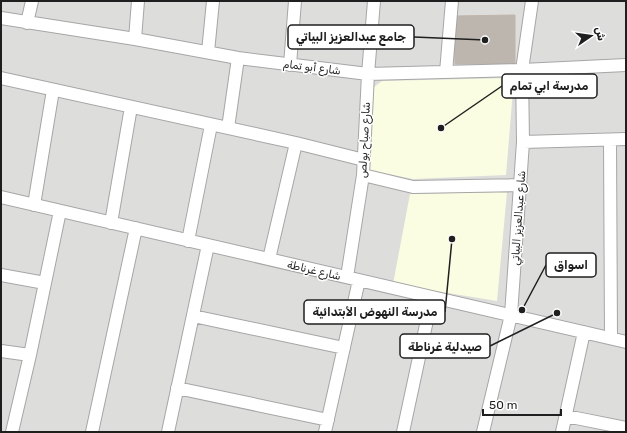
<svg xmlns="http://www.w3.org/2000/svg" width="627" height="433" font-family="Rubik,Cairo,sans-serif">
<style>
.residential{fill:#dddddc}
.education{fill:#fbfde2}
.building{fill:#bcb6af;stroke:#c0b5aa}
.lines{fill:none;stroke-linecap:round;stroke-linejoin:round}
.street-casing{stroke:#a6a6a6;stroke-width:14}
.street{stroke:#fff;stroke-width:12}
.labels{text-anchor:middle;stroke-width:3;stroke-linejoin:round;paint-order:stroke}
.street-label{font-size:11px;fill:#1f1f1f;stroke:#fff}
.leader{fill:none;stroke:#1f1f1f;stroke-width:1.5}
.callout-dot{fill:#1f1f1f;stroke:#fff;stroke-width:1.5}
.callout{fill:#fff;stroke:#1f1f1f;stroke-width:1.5}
.callout-label{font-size:12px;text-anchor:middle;font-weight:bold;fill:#1f1f1f}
</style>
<rect width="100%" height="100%" fill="#f0ede6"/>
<path class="residential" d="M1,1H626V432H1Z"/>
<path class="education" d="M514,78L506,175L413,179L369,170L374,87L382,81Z
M507,192L497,301L393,284L410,194Z"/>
<path class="building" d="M515,15V64H455L454,16Z"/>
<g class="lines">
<defs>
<path id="street" d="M1,18L135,39L238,58L368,74L522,70L626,65
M27,23L32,1
M135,39L138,1
M208,52L213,1
M290,65L295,1
M446,72L452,1
M1,78L296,143L364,160
M228,128L238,58
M610,140L611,338
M523,142L626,139
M363,175L413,187L521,185
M1,197L626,342
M34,205L53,90
M111,223L131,107
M188,241L211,125
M269,259L296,143
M1,275L45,283
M347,277L363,175L368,74L374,1
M193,316L344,348
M1,351L30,355
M177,388L328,420
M566,416L626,428
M12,432L30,355L60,211
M92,432L136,228
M168,432L208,245
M325,432L359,280
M403,432L432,297
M483,432L511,315L523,142L522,70L532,1
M562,432L584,332"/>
</defs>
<use href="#street" class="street-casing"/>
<use href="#street" class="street"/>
</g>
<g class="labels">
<g class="street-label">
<text transform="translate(312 67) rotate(7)" y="4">شارع أبو تمام</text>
<text transform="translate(364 140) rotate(-87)" y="4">شارع صباح بولص</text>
<text transform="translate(518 218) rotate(-86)" y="4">شارع عبدالعزيز البياتي</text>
<text transform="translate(314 270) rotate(13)" y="4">شارع غرناطة</text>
</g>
</g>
<path class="leader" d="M485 40L414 37M441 128L502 86M522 310L546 265M452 239L445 312M557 313L490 346"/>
<g class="callout-dot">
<circle cx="485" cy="40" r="4"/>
<circle cx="441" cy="128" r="4"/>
<circle cx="522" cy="310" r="4"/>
<circle cx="452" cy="239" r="4"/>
<circle cx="557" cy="313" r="4"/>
</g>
<g class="callout">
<rect x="288" y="25" width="126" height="24" rx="4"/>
<rect x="502" y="74" width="95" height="24" rx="4"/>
<rect x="546" y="253" width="50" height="24" rx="4"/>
<rect x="304" y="300" width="141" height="24" rx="4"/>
<rect x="400" y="334" width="90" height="24" rx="4"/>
</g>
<g class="callout-label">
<text x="351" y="41">جامع عبدالعزيز البياتي</text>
<text x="549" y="90">مدرسة ابي تمام</text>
<text x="571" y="269">اسواق</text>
<text x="375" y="316">مدرسة النهوض الأبتدائية</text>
<text x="445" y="351">صيدلية غرناطة</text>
</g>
<rect width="627" height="433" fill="none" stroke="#1f1f1f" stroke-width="4"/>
<g transform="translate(591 36) rotate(77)" stroke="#ffffff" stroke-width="3" paint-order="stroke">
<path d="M0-3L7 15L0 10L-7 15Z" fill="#1f1f1f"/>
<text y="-6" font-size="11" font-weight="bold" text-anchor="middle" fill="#1f1f1f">ش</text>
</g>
<path d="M483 409v6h78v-6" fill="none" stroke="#1f1f1f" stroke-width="2"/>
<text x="489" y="409" font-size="12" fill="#1f1f1f" stroke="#ffffff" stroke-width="3" paint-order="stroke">50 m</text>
</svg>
